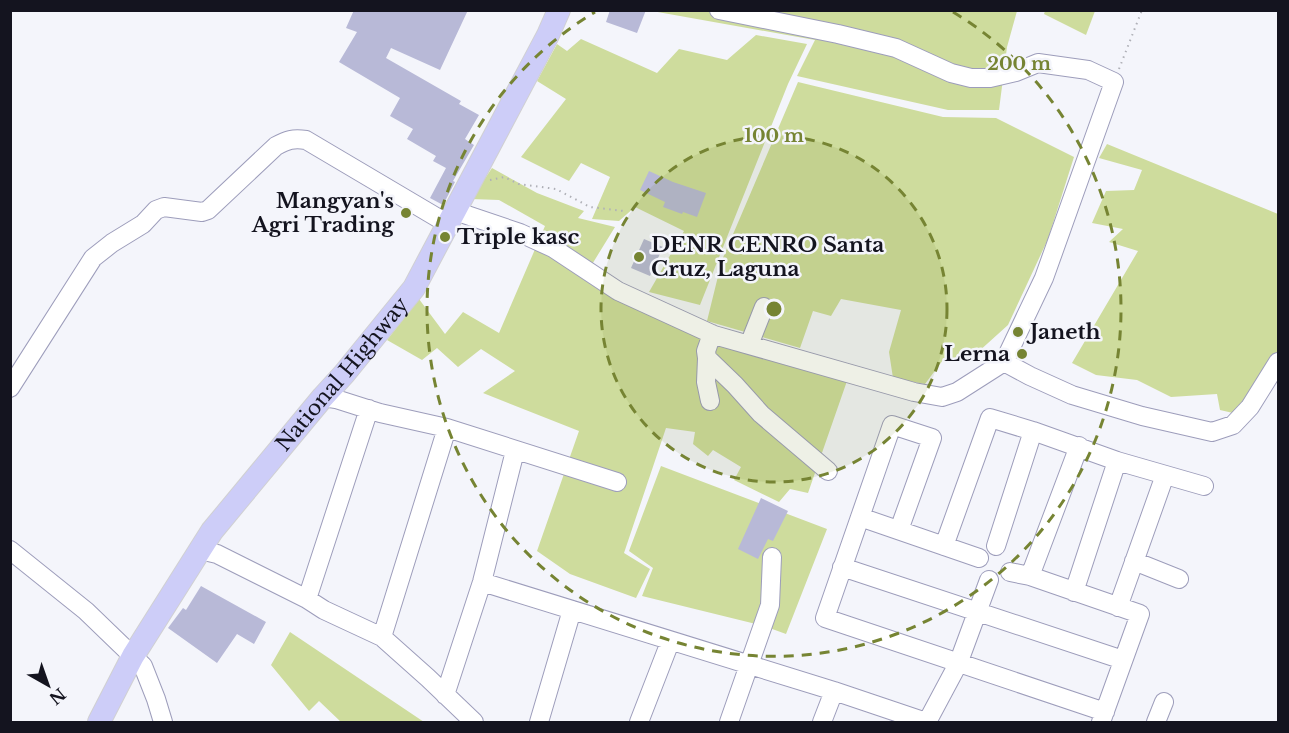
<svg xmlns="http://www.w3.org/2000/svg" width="1289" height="733" font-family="'Libre Baskerville',serif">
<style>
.green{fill:#cedc9d}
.building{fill:#b8b9d7}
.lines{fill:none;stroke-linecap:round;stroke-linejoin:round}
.minor-casing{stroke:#9d9dbb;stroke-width:20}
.major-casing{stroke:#d0d0d2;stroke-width:24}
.path{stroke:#afb0b7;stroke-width:2;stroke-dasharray:1.5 4.5;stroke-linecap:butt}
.minor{stroke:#fff;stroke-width:18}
.major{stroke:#cdcdf8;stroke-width:22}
.ring{fill:none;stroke:#768433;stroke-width:3;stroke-dasharray:10 8}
.poi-dot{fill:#768433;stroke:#f4f5fb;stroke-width:2}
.labels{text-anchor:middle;stroke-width:5;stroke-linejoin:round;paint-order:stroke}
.poi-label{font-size:21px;font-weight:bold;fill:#14141f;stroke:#f4f5fb;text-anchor:start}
.street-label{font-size:21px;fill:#14141f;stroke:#f4f5fb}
.centre{fill:#768433;stroke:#f4f5fb;stroke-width:3}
.ring-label{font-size:18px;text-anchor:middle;font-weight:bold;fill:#768433;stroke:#f4f5fb;stroke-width:5;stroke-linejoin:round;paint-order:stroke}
</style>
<rect width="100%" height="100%" fill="#f4f5fb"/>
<path class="green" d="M652,11H1017L1007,47L999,110H948L797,76L815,40Z
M1045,11V10L1095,11L1086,35L1044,14Z
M756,35L807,44L788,84L700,305L649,292L684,231L635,207L619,221L592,219L610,177L581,163L569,181L521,157L566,99L537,81L557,44L567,51L581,39L657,73L679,49L727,60Z
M798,82L943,117L996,118L1074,157L1048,239L1008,325L967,362L943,360L925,384L893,378L889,352L901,310L841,299L831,316L813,311L800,348L707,321L722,260Z
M1107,144L1278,214V382L1233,413L1220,410L1217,394L1171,397L1137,380L1096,375L1072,363L1138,251L1109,242L1123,229L1092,223L1106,191L1134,190L1142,170L1099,158Z
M492,168L537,193L584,211L578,218L615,227L583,279L612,296L701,339L847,381L808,493L790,489L779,502L734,480L741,467L713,450L708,456L693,444L695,432L666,428L624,553L650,569L636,598L570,574L537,551L579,431L483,393L515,371L481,349L458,367L437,348L422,360L387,340L419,299L445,334L463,312L499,333L545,226L499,200L471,199Z
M661,466L827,529L786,634L764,626L642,596L653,568L629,551Z
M290,632L424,722H425H341L319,701L309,711L271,665Z"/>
<path class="building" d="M354,10H468L440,70L391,48L386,58L461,101L459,104L479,115L465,139L474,145L453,181L455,182L443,205L430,198L446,168L433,161L436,156L407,139L413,129L390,116L400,98L339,62L357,32L346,28Z
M610,10H646L637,33L606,22Z
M649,171L673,182L706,193L697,217L683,212L682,214L663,207L665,202L640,190Z
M644,239L663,247L650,276L631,268Z
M761,498L788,511L773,541L768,539L758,559L738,549Z
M201,586L266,622L254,644L237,634L217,663L168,628L183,608L186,610Z"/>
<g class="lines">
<defs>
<path id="minor" d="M455,211L520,233L553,248L618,291L714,335L914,392L942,397L957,392L1004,362L1044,278L1114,82L1088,70L1038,63L1016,72L990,78H971L951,73L896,48L838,34L719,10
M712,334L706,351L707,358L735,385L761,414L828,471
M749,345L764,307
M707,358L706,382L710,401
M1004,362L1030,376L1072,395L1142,416L1212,432L1233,425L1250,407L1278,362
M10,388L93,258L112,243L143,224L156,210L164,207L202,212L208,210L276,146C287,140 293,138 306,140L448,224
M323,397L336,399L380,413L447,428L617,482
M860,517L979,558
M899,530L932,438L892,425L825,618L1105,712
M944,546L990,418L1033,431L1117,461L1204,486
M996,546L1033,431
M10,550L86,611L143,666L156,699L163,722
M200,550L217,554L307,599L324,610L382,637L428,678L474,722
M1134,561L1179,579
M842,567L1123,660
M1010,572L1030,576L1140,614L1101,722
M1030,576L1079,446
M482,582L834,691L926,722
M1074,592L1117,461
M307,599L369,409
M1118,607L1165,475
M382,637L447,428
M445,695L482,582L515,451
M539,722L572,610
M639,722L670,642
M729,722L770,605L772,557
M822,722L834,691
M927,722L958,664L989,580
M1156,722L1164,702"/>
<g id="major">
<path id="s1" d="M99,722L133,656L212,531L323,397L344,374L414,288L548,35L559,10"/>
</g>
</defs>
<use href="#minor" class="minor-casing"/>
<use href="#major" class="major-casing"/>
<path class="path" d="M1119,69L1142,10
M490,180L504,177L519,184L556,189L590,207L624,211"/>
<use href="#minor" class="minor"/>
<use href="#major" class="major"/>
</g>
<circle cx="774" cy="309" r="173" fill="#768433" fill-opacity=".12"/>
<g class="ring">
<circle cx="774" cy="309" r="173"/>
<path d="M953 12A347 347 0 1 1 595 12"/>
</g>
<g class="poi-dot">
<circle cx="406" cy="213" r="6"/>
<circle cx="445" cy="237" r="6"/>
<circle cx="639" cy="257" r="6"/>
<circle cx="1018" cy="332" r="6"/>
<circle cx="1022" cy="354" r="6"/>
</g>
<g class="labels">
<g class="poi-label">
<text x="394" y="208" text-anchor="end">Mangyan's<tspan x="394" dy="24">Agri Trading</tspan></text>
<text x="457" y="244">Triple kasc</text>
<text x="651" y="252">DENR CENRO Santa<tspan x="651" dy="24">Cruz, Laguna</tspan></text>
<text x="1030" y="339">Janeth</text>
<text x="1010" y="361" text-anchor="end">Lerna</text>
</g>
<g class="street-label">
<text dy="7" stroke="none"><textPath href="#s1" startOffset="426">National Highway</textPath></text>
</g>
</g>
<circle cx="774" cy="309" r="9" class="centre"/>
<g class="ring-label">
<text x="1019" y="70">200 m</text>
<text x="774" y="142">100 m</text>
</g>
<rect width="1289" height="733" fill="none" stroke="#14141f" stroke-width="24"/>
<g transform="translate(48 685) rotate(140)" stroke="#f4f5fb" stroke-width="4.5" paint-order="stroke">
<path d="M0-4.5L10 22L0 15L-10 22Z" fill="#14141f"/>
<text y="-9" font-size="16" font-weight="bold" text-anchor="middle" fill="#14141f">N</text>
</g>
</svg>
